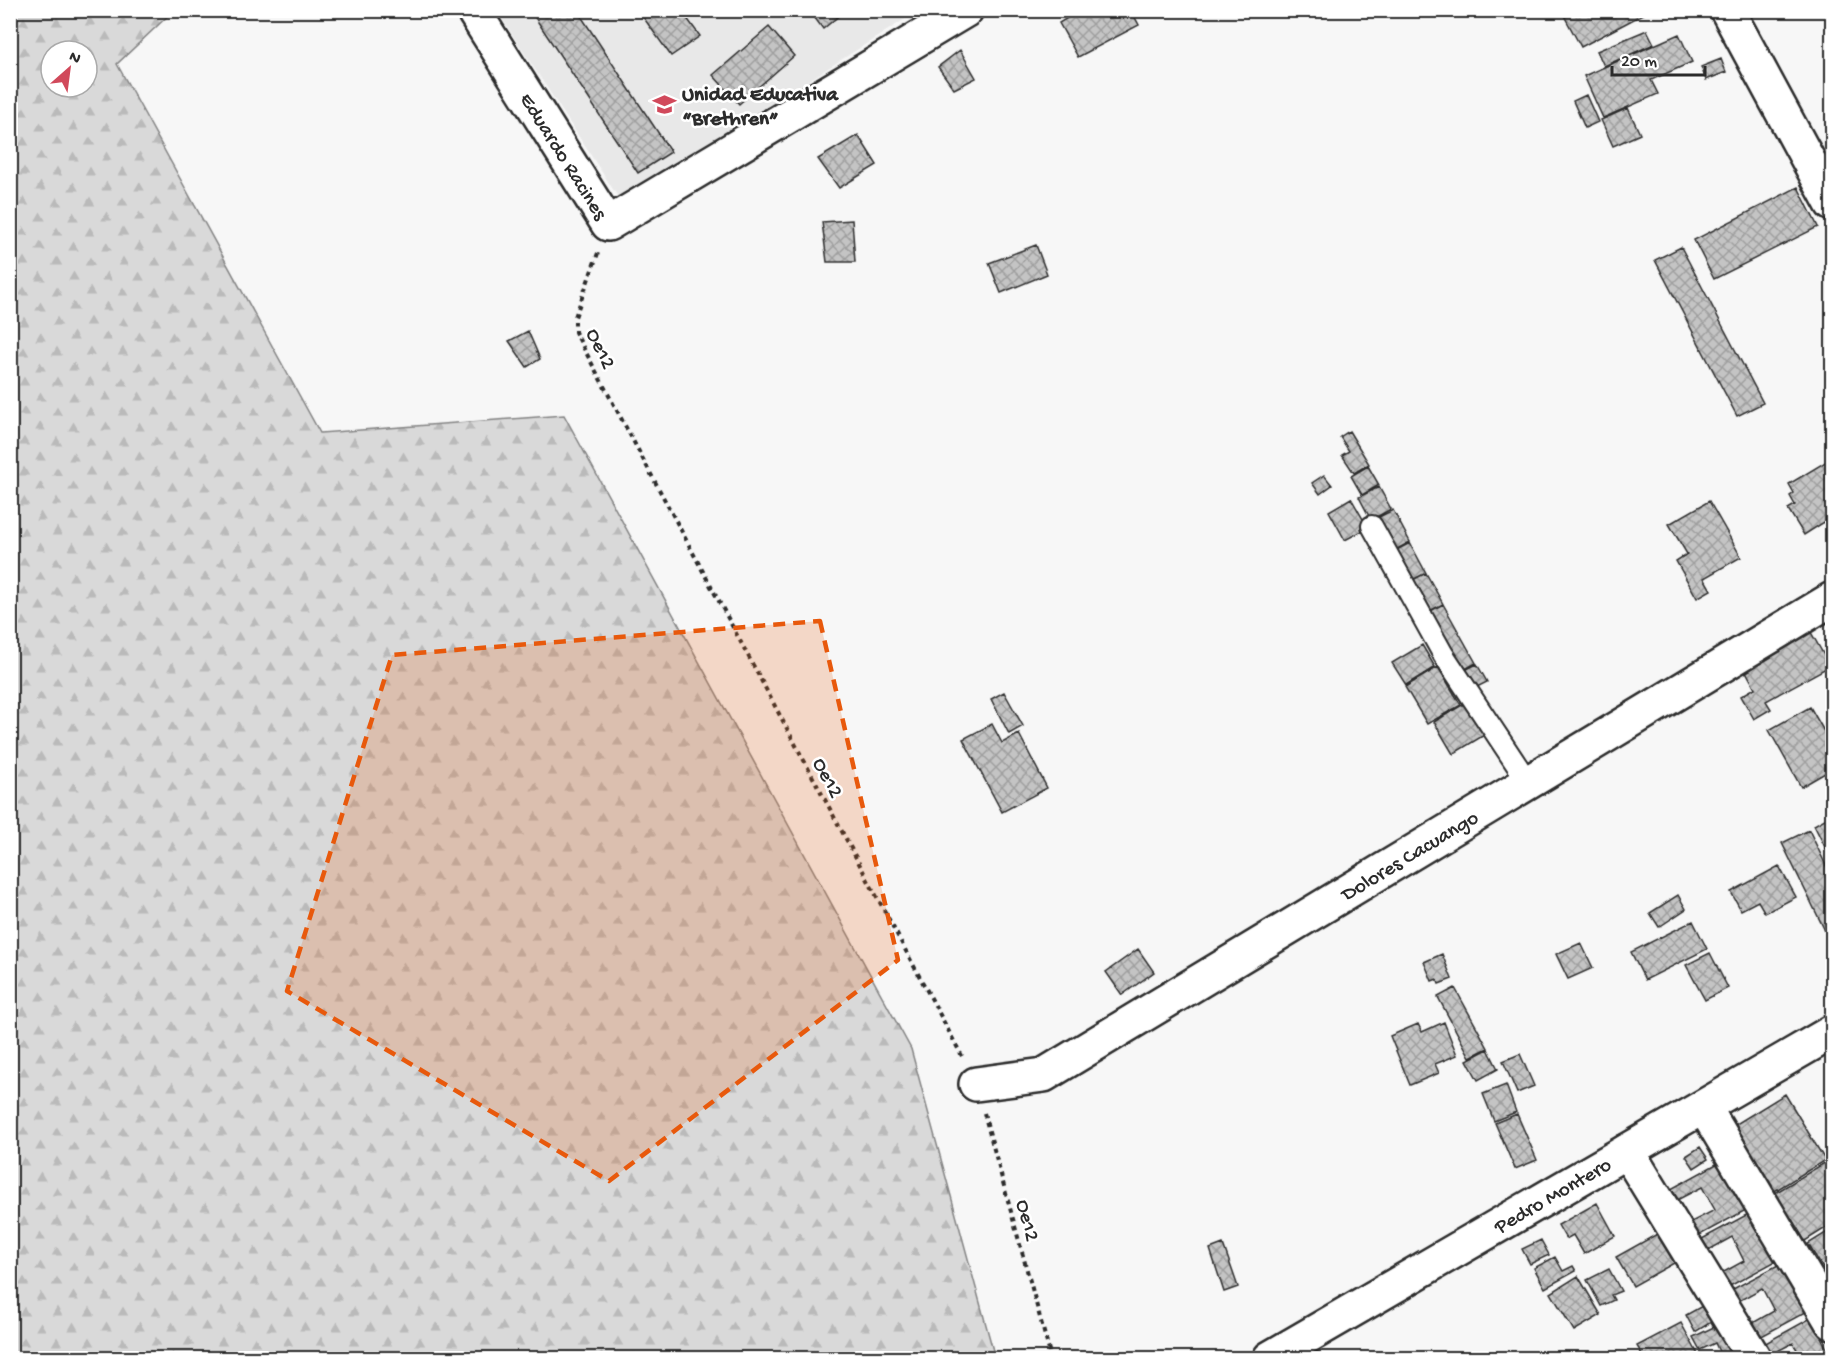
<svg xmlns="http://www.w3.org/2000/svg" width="1843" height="1369" font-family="'Gochi Hand',sans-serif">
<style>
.built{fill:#e8e8e8}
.forest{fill:url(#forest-firs);stroke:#828282;stroke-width:1.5;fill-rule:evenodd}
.building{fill:url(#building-cross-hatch);stroke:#2b2b2b;stroke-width:1.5}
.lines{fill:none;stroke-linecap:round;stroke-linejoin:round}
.lane-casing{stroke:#2b2b2b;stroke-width:24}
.street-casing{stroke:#2b2b2b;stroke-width:38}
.path{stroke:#2b2b2b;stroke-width:4;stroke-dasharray:4.5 4.5;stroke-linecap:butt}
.lane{stroke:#fff;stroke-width:20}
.street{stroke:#fff;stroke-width:33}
.marked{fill:#e8590c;fill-opacity:0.2;stroke:#e8590c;stroke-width:4.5;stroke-dasharray:12 8;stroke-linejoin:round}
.labels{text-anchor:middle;stroke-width:5;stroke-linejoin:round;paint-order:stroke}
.poi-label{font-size:21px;font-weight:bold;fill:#2b2b2b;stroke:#fff;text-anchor:start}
.street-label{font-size:21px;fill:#2b2b2b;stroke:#fff}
</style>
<defs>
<pattern id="forest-firs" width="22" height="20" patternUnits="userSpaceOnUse" patternTransform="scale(1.5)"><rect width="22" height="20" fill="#d9d9d9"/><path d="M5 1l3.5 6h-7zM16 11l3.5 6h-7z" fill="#bababa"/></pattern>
<pattern id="building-cross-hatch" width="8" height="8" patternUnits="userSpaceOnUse" patternTransform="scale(1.5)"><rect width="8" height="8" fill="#c4c4c4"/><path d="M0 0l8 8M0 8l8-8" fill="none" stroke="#9f9f9f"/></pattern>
</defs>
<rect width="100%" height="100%" fill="#f7f7f7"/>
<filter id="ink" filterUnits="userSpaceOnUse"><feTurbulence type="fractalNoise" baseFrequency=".0167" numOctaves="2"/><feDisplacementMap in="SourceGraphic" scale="12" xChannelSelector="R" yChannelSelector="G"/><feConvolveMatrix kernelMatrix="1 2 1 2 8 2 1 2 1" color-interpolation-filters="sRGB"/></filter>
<g filter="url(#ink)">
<path class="built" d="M497,11H918L620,200Z"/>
<path class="forest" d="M10,11H173L117,64L320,433L564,415L911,1049L995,1358H11ZM51,51H87V87H51Z"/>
<path class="building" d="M530,10H577L671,152L638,173Z
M638,10H681L700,36L671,56Z
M809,10H846L823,29Z
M1080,10H1131L1139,25L1078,57L1059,23Z
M1561,10H1651L1581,47Z
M769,27L794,56L739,104L713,75Z
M1647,30L1654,44L1604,66L1597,51Z
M1679,34L1692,62L1651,80L1658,94L1603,118L1584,76Z
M960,50L976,78L954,89L938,67Z
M1721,59L1726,72L1706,80L1701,67Z
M1586,95L1598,122L1585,128L1573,101Z
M1628,108L1640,134L1613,146L1601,120Z
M858,135L877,165L839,188L818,159Z
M1798,187L1818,227L1714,279L1694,240Z
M852,220L855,262H827L822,222Z
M1036,245L1047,274L1001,293L989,263Z
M1681,247L1763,403L1737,416L1655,260Z
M528,331L540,359L527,367L509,341Z
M1349,431L1369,464L1354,473L1342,455L1349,451L1340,437Z
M1832,458V517L1804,535L1788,509L1795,505L1790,496L1794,493L1789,484Z
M1368,466L1379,485L1362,495L1351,476Z
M1324,475L1332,485L1320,494L1312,483Z
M1379,487L1391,509L1371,520L1359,497Z
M1351,498L1368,528L1345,540L1329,511Z
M1709,501L1741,557L1704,578L1711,590L1697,598L1676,561L1687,554L1669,524Z
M1393,510L1410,542L1388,554L1371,521Z
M1410,543L1426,573L1404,584L1389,554Z
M1426,573L1443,604L1422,615L1405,584Z
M1443,604L1476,663L1458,673L1422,616Z
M1808,627L1830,666L1766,701L1771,709L1754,719L1741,696L1755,688L1742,664Z
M1422,645L1435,667L1406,685L1392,663Z
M1477,664L1487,682L1473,689L1463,671Z
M1438,667L1461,705L1427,724L1405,687Z
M1004,692L1023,726L1009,734L991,699Z
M1472,699L1491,731L1453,754L1434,722Z
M1810,707L1832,745V769L1801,787L1769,730Z
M992,724L1002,743L1019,734L1047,788L1002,812L963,739Z
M1832,815V861L1814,825Z
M1809,830L1832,878L1831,943L1782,843Z
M1779,866L1796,897L1765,913L1758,901L1741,910L1731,892Z
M1678,895L1686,909L1659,927L1650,913Z
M1693,921L1707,949L1645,980L1631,952Z
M1581,943L1593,968L1568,979L1556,954Z
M1138,949L1154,972L1122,995L1106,972Z
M1710,953L1728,988L1705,1000L1686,965Z
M1442,954L1452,979L1439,984L1437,979L1432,981L1424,962Z
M1455,988L1488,1048L1470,1057L1438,997Z
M1444,1022L1457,1055L1435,1064L1439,1073L1410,1085L1390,1036L1418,1024L1422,1032Z
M1488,1049L1498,1069L1478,1080L1467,1060Z
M1520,1054L1534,1086L1517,1093L1503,1061Z
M1506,1085L1516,1112L1494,1121L1483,1094Z
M1785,1094L1825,1160L1773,1192L1733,1126Z
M1517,1114L1537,1160L1515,1169L1495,1123Z
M1700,1147L1708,1159L1694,1168L1686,1156Z
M1720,1162L1746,1210L1698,1236L1691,1222L1715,1210L1702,1187L1677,1200L1671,1189Z
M1826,1162L1832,1172V1224L1805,1241L1775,1193Z
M1597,1203L1615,1236L1584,1254L1573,1235L1566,1239L1558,1225Z
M1750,1213L1776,1261L1728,1287L1720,1274L1744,1261L1732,1237L1707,1251L1700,1240Z
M1832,1229V1283L1808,1244Z
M1659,1233L1676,1262L1633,1286L1616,1257Z
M1541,1240L1549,1255L1530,1264L1522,1249Z
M1223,1244L1238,1287L1224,1292L1210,1249Z
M1555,1257L1563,1271L1573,1266L1576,1271L1545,1288L1534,1268Z
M1780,1264L1806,1312L1758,1338L1751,1324L1774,1311L1762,1288L1737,1302L1731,1290Z
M1609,1269L1621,1291L1611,1295L1614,1300L1601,1306L1587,1280Z
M1578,1276L1601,1315L1574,1331L1551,1293Z
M1704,1305L1713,1321L1695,1332L1686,1315Z
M1811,1318L1832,1358H1802L1793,1343L1768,1356L1762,1345Z
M1726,1321L1740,1351L1722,1358L1715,1343L1700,1350L1693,1337Z
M1681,1323L1700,1358H1644L1637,1346Z"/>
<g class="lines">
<defs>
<path id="lane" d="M1372,526L1443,654L1528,782"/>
<g id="street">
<path id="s1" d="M473,10L608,224L966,10"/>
<path d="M1727,10L1832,204"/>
<path id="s2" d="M976,1084L1044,1075L1832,599"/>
<path d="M1704,1107L1832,1322"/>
<path d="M1627,1151L1754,1358"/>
<path id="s3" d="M1270,1358L1832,1032"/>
</g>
</defs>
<use href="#lane" class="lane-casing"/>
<use href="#street" class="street-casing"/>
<path class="path" d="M598,253L575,317V332L962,1056
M984,1113L1051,1358"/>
<use href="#lane" class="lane"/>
<use href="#street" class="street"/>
</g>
</g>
<path class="marked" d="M820,621L898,960L609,1181L287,991L392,655Z"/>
<defs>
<symbol id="school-bare" viewBox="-9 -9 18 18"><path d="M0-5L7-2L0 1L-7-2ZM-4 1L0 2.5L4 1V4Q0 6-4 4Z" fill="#d1495b" stroke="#fff" stroke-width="2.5" paint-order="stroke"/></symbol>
</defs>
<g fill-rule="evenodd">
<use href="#school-bare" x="648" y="88" width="33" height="33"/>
</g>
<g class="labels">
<g class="poi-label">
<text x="682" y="100">Unidad Educativa<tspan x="682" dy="24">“Brethren”</tspan></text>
</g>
<g class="street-label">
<text dy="7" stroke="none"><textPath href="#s1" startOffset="172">Eduardo Racines</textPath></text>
<text transform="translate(602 348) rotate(64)" y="7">Oe12</text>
<text transform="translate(829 777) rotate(62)" y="7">Oe12</text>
<text dy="7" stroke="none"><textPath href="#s2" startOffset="495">Dolores Cacuango</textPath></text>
<text dy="7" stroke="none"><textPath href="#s3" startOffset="326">Pedro Montero</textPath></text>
<text transform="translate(1029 1220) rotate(75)" y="7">Oe12</text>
</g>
</g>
<rect width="1843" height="1369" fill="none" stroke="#fff" stroke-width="36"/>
<rect x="18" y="18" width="1807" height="1333" fill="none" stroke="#2b2b2b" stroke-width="2" filter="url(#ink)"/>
<g transform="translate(69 69) rotate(28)"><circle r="28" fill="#ffffff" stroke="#aaaaaa" stroke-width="1.5"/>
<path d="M0-4.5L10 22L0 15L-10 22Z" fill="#d1495b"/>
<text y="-9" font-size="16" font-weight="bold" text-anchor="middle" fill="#2b2b2b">N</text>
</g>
<path d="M1612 66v9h93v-9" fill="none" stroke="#2b2b2b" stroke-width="3"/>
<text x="1621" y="66" font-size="18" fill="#2b2b2b" stroke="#ffffff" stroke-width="4.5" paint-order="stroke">20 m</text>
</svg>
